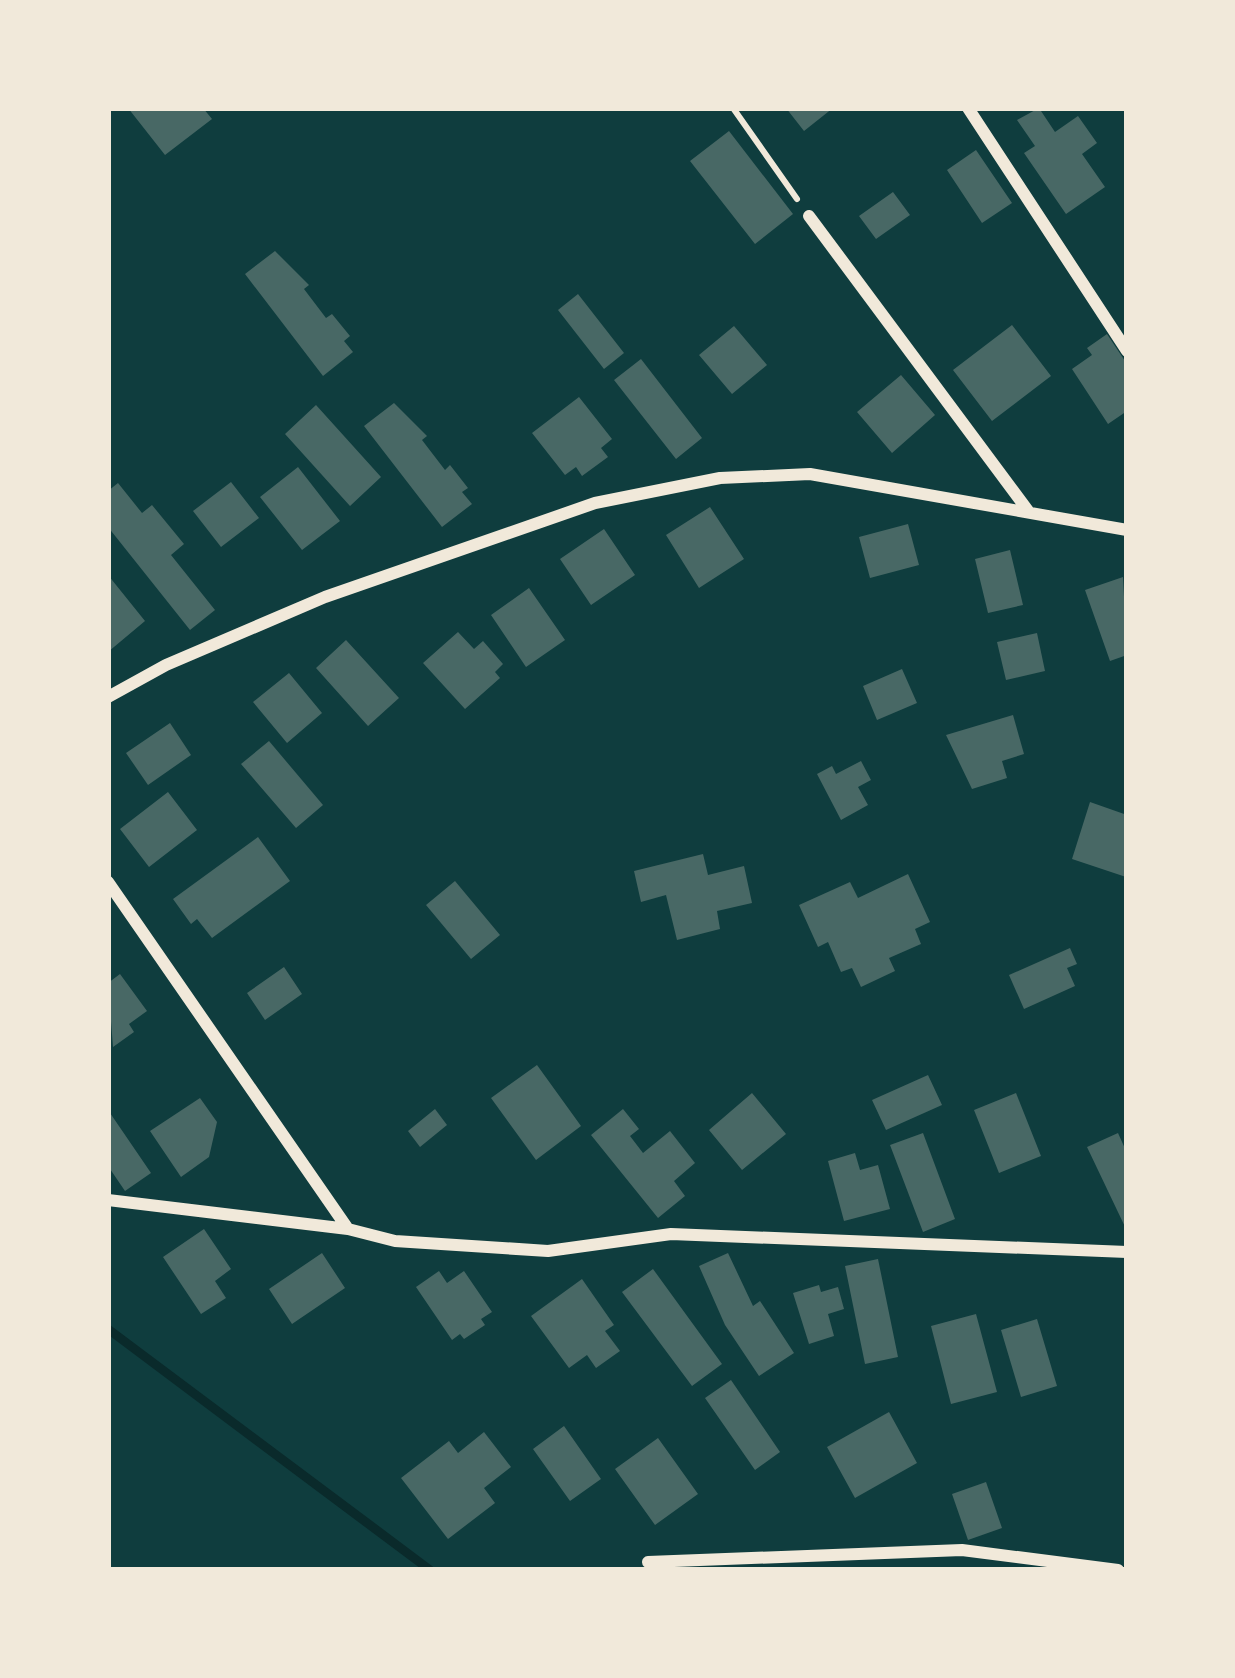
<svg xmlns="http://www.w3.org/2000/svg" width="1235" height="1678" font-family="Jost,sans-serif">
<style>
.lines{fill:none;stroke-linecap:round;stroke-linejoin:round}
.stream{stroke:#0a2a2b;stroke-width:9}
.building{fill:#486865}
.path{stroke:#f1e9da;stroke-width:6}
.minor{stroke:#f1e9da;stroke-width:12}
</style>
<rect width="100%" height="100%" fill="#0f3d3e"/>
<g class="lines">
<path class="stream" d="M108,1329L430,1570"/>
</g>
<path class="building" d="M128,108H203L212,119L165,155Z
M786,108H833L804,131Z
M1039,108L1055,132L1078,116L1097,143L1082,154L1105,187L1066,214L1024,153L1035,146L1017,120Z
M729,131L793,214L755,244L690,161Z
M976,150L1012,203L982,223L947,170Z
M893,192L910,215L876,239L859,216Z
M275,251L309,285L304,289L326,318L332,314L350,336L344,341L353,352L323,376L245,274Z
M578,294L624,353L604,369L558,310Z
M1012,325L1051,376L992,421L953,370Z
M734,326L767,365L732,394L699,355Z
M1107,334L1127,364V411L1108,424L1072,369L1092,355L1087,348Z
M641,359L702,438L676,459L614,380Z
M901,375L935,415L892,453L857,412Z
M579,397L612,439L601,448L608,457L582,476L576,467L565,475L532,433Z
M394,403L427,436L422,440L445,470L450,465L468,488L462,492L472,504L442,527L364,426Z
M316,405L381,477L350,506L285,434Z
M298,467L340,521L302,550L260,497Z
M231,482L259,518L221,547L193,511Z
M118,483L142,513L152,505L184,544L171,555L215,610L190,630L108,527V491Z
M710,507L744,559L699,588L666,535Z
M908,524L919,565L870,578L859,537Z
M604,529L635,575L591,605L560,559Z
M1010,550L1023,605L988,613L975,559Z
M108,575L145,621L108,652Z
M1123,577L1127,655L1110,661L1085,590Z
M529,588L565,640L526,667L491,615Z
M458,632L474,649L483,641L503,664L495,672L500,678L465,709L423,663Z
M1037,633L1045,671L1006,680L997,642Z
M346,640L399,698L368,726L316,668Z
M902,669L917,703L877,720L863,686Z
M289,673L322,713L287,743L253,702Z
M1013,715L1024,754L1002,761L1007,778L972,789L946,735Z
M170,723L191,755L148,785L126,753Z
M269,741L323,805L296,828L241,764Z
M861,761L871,780L858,787L868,805L841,820L817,774L832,766L836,774Z
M168,792L197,830L149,867L120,829Z
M1090,802L1127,815L1126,877L1072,859Z
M258,837L290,881L212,938L197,919L191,924L173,899Z
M703,854L708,875L744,866L752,903L717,911L720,929L677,940L666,895L641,902L634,871Z
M908,874L930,922L915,929L921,944L889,958L895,971L861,987L852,968L841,972L828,942L818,947L799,905L850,882L858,898Z
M455,881L500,935L471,959L426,905Z
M1070,948L1077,964L1067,968L1075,986L1024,1009L1009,975Z
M284,967L302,994L265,1020L247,993Z
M120,974L147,1011L129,1024L134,1032L113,1047L108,983Z
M537,1065L581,1126L536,1160L491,1098Z
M928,1075L942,1105L886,1130L872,1100Z
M752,1093L786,1134L742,1170L709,1130Z
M1016,1093L1041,1156L999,1173L974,1110Z
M200,1098L217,1122L209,1157L181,1177L150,1131Z
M435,1109L447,1125L420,1147L408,1131Z
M623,1109L639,1129L630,1136L643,1153L670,1131L695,1163L674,1181L685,1196L658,1218L591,1135Z
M108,1110L151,1173L125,1191L108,1166Z
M923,1133L955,1219L923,1232L890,1145Z
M1118,1133L1127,1153V1231L1087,1147Z
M855,1153L860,1170L878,1165L890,1209L844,1221L828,1161Z
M204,1229L231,1269L215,1281L226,1298L201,1314L163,1257Z
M322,1253L345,1288L292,1324L269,1289Z
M728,1253L753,1306L760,1301L794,1353L759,1376L725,1325L699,1266Z
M878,1259L898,1357L865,1364L845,1266Z
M653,1269L722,1364L692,1386L622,1292Z
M439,1271L447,1283L464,1271L492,1312L481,1319L485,1325L464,1339L460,1334L452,1340L416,1287Z
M582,1279L614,1325L605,1331L620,1351L596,1368L587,1355L569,1368L531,1316Z
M819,1285L821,1292L838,1287L844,1309L828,1314L834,1336L809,1344L793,1293Z
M976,1314L997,1392L951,1404L931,1326Z
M1037,1319L1057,1386L1021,1397L1001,1330Z
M731,1380L780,1452L755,1470L705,1398Z
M889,1412L917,1463L855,1498L827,1447Z
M564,1426L601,1479L570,1501L533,1449Z
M484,1432L511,1467L484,1488L495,1503L448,1539L401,1478L449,1441L458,1453Z
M658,1438L698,1494L655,1525L615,1469Z
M986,1482L1002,1528L968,1540L952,1494Z"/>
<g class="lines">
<path class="path" d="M733,108L797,199"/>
<path class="minor" d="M968,108L1127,351
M809,216L1029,512
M108,697L166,665L325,597L595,503L720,478L810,474L1127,530
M108,882L348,1229
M108,1200L348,1229L395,1241L548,1251L671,1234L1127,1252
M648,1562L962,1550L1118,1570"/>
</g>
<rect width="1235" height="1678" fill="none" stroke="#f1e9da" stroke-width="222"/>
</svg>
